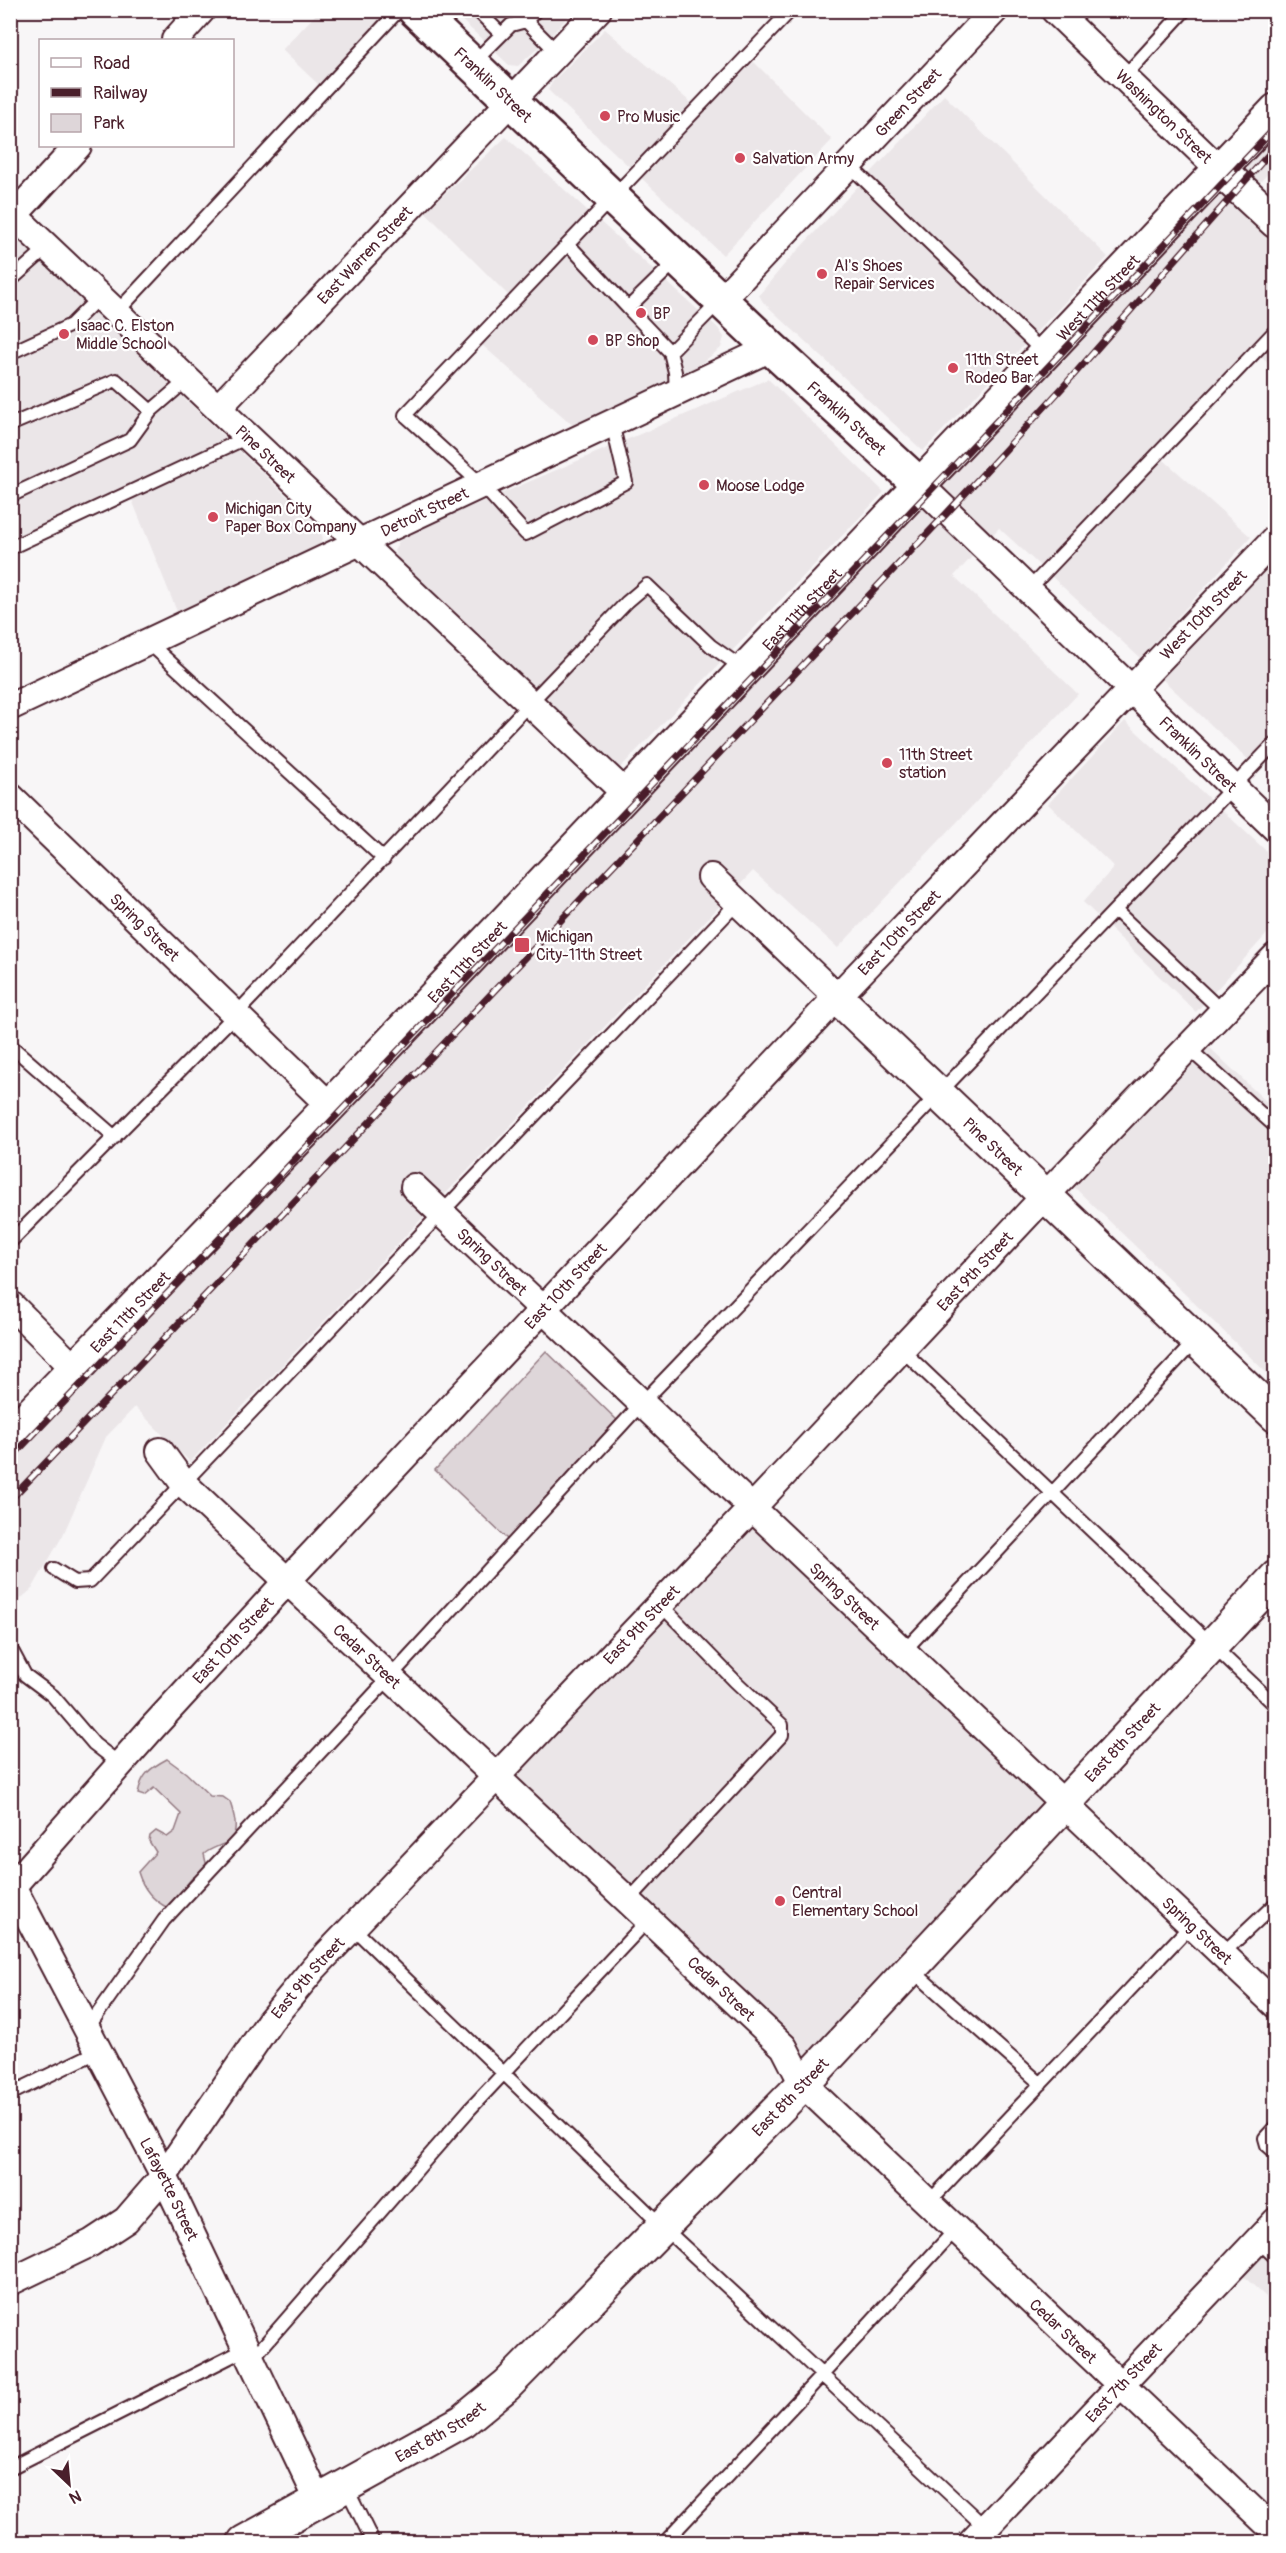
<svg xmlns="http://www.w3.org/2000/svg" width="1286" height="2553" font-family="Pangolin,sans-serif">
<style>
.built{fill:#ebe6e8}
.green{fill:#ded6d9;stroke:#947a82;stroke-width:1.5}
.lines{fill:none;stroke-linecap:round;stroke-linejoin:round}
.service-casing{stroke:#4a1f2b;stroke-width:16}
.minor-casing{stroke:#4a1f2b;stroke-width:30}
.tertiary-casing{stroke:#4a1f2b;stroke-width:36}
.secondary-casing{stroke:#4a1f2b;stroke-width:38}
.service{stroke:#fff;stroke-width:12}
.minor{stroke:#fff;stroke-width:26}
.tertiary{stroke:#fff;stroke-width:32}
.secondary{stroke:#fff;stroke-width:33}
.rail-casing{stroke:#4a1f2b;stroke-width:7}
.rail{stroke:#fff;stroke-width:4.5;stroke-dasharray:14;stroke-linecap:butt}
.poi-dot{fill:#d1495b;stroke:#fff;stroke-width:2}
.labels{text-anchor:middle;stroke-width:4.5;stroke-linejoin:round;paint-order:stroke}
.street-label{font-size:16px;fill:#4a1f2b;stroke:#fff}
.poi-label{font-size:16px;fill:#4a1f2b;stroke:#fff;text-anchor:start}
</style>
<rect width="100%" height="100%" fill="#f8f6f7"/>
<filter id="ink" filterUnits="userSpaceOnUse"><feTurbulence type="fractalNoise" baseFrequency=".0167" numOctaves="2"/><feDisplacementMap in="SourceGraphic" scale="12" xChannelSelector="R" yChannelSelector="G"/><feConvolveMatrix kernelMatrix="1 2 1 2 8 2 1 2 1" color-interpolation-filters="sRGB"/></filter>
<g filter="url(#ink)">
<path class="built" d="M319,11H371L383,22L321,87L282,50Z
M452,11H573L547,40L518,66L509,65Z
M605,29L703,113L754,62L832,140L723,255L548,90L553,81Z
M944,95L1108,257L923,451L763,302L759,295L783,266Z
M1275,114V166L1238,206L1275,242V369L1256,351L1157,454L1251,537L1140,658L999,528L954,576L1078,694L838,948L753,871L190,1462L135,1407L106,1437L63,1535L32,1589L11,1607V1445Z
M506,137L718,328L724,337L721,348L698,366L576,428L473,337L510,297L425,212Z
M10,232L317,525L323,538L315,552L178,614L126,485L11,539Z
M768,379L884,492L620,768L400,561L394,551L399,541L449,516Z
M1275,555V742L1254,765L1160,677Z
M1125,721L1275,859V925L1196,1012L1083,902L1114,867L1048,804Z
M1207,1045L1275,1110V1381L1073,1186Z
M755,1518L1051,1798L805,2056L509,1776Z
M1275,2240V2305L1243,2276Z"/>
<path class="green" d="M546,1351L619,1422L508,1540L435,1470Z
M167,1759L186,1773L210,1796L223,1797L230,1802C235,1817 242,1839 221,1845C214,1848 210,1849 204,1854L207,1867L201,1874L192,1878L168,1908C152,1900 143,1889 138,1872L156,1852L149,1841L150,1836L156,1831L167,1837L175,1831L181,1814L154,1788L144,1796L138,1794C141,1775 150,1768 167,1759Z"/>
<g class="lines">
<defs>
<path id="service" d="M477,10L501,34
M536,10L526,21L558,53
M514,11L526,21
M474,62L511,25L526,21
M1124,77L1185,10
M849,165L1044,353
M568,244L628,308L677,260
M10,281L48,247
M628,308L670,352L675,372L676,393
M117,312L399,10
M670,352L720,301
M10,353L71,325L100,296
M612,423L626,482L526,534L482,485L405,415L791,10
M10,425L116,380L151,411
M10,496L130,440L151,411L188,379
M10,548L248,437
M1028,590L1276,330
M148,642L384,859
M1115,910L1222,1011
M10,1045L115,1137
M1188,1048L1276,1127
M10,1242L235,1015L530,703L627,602L647,585L711,646L744,669
M901,1349L1276,1706
M54,1569L75,1582L90,1581L738,902
M10,1647L25,1675L53,1696L94,1744L120,1764
M903,1652L1196,1340
M628,1901L782,1735V1725L735,1681L660,1604
M352,1927L663,2227L822,2375L956,2229
M1222,1954L1276,1903
M911,1969L1041,2084
M87,2029L164,1920L390,1677L642,1403L1276,742
M10,2094L99,2051
M1276,2126L1265,2138L1267,2145L1276,2153
M928,2203L1191,1925
M1257,2240L1276,2258
M251,2360L470,2109L648,1920
M10,2468L246,2349
M346,2487L373,2542
M665,2542L822,2375L986,2528"/>
<g id="minor">
<path id="s1" d="M1054,10L1220,170"/>
<path d="M175,40L202,10"/>
<path id="s2" d="M10,212L626,794"/>
<path d="M14,215L78,146"/>
<path id="s3" d="M721,300L995,10"/>
<path id="s4" d="M218,408L598,10"/>
<path id="s5" d="M920,485L1276,829"/>
<path id="s6" d="M10,707L771,348"/>
<path id="s7" d="M10,796L330,1106"/>
<path d="M711,877L837,997"/>
<path id="s8" d="M414,1187L1276,2005"/>
<path d="M10,1304L75,1369"/>
<path id="s9" d="M160,1451L184,1484L784,2047L803,2084L1276,2532"/>
<path id="s10" d="M10,1882L164,2176L319,2502"/>
<path id="s11" d="M10,1889L153,1727L288,1580L837,997L1276,538"/>
<path id="s12" d="M10,2282L91,2243L126,2220L164,2176L270,2021L314,1968L752,1508L1045,1196L1276,956"/>
<path id="s13" d="M972,2542L1276,2221"/>
</g>
<g id="tertiary">
<path d="M1220,170L1276,222"/>
<path id="s14" d="M837,997L1276,1416"/>
<path id="s15" d="M10,1435L330,1106L1276,110"/>
<path id="s16" d="M244,2542L463,2421L507,2385L803,2084L1276,1577"/>
</g>
<g id="secondary">
<path id="s17" d="M415,10L771,348L920,485"/>
</g>
</defs>
<use href="#service" class="service-casing"/>
<use href="#minor" class="minor-casing"/>
<use href="#tertiary" class="tertiary-casing"/>
<use href="#secondary" class="secondary-casing"/>
<use href="#service" class="service"/>
<use href="#minor" class="minor"/>
<use href="#tertiary" class="tertiary"/>
<use href="#secondary" class="secondary"/>
<defs>
<path id="rail" d="M125,1380L948,512L1063,387L1276,146
M10,1459L1276,127
M10,1500L130,1375"/>
</defs>
<use href="#rail" class="rail-casing"/>
<use href="#rail" class="rail"/>
</g>
</g>
<g class="poi-dot">
<circle cx="605" cy="116" r="6"/>
<circle cx="740" cy="158" r="6"/>
<circle cx="822" cy="274" r="6"/>
<circle cx="641" cy="313" r="6"/>
<circle cx="64" cy="334" r="6"/>
<circle cx="593" cy="340" r="6"/>
<circle cx="953" cy="368" r="6"/>
<circle cx="704" cy="485" r="6"/>
<circle cx="213" cy="517" r="6"/>
<circle cx="887" cy="763" r="6"/>
<rect x="514" y="937" width="16" height="16" rx="3"/>
<circle cx="780" cy="1901" r="6"/>
</g>
<g class="labels">
<g class="street-label">
<text dy="6" stroke="none"><textPath href="#s17" startOffset="108">Franklin Street</textPath></text>
<text dy="6" stroke="none"><textPath href="#s3" startOffset="272">Green Street</textPath></text>
<text dy="6" stroke="none"><textPath href="#s1" startOffset="153">Washington Street</textPath></text>
<text dy="6" stroke="none"><textPath href="#s4" startOffset="212">East Warren Street</textPath></text>
<text dy="6" stroke="none"><textPath href="#s15" startOffset="1574">West 11th Street</textPath></text>
<text dy="6" stroke="none"><textPath href="#s17" startOffset="594">Franklin Street</textPath></text>
<text dy="6" stroke="none"><textPath href="#s2" startOffset="352">Pine Street</textPath></text>
<text dy="6" stroke="none"><textPath href="#s6" startOffset="458">Detroit Street</textPath></text>
<text dy="6" stroke="none"><textPath href="#s15" startOffset="1144">East 11th Street</textPath></text>
<text dy="6" stroke="none"><textPath href="#s11" startOffset="1746">West 10th Street</textPath></text>
<text dy="6" stroke="none"><textPath href="#s5" startOffset="387">Franklin Street</textPath></text>
<text dy="6" stroke="none"><textPath href="#s7" startOffset="188">Spring Street</textPath></text>
<text dy="6" stroke="none"><textPath href="#s11" startOffset="1306">East 10th Street</textPath></text>
<text dy="6" stroke="none"><textPath href="#s15" startOffset="658">East 11th Street</textPath></text>
<text dy="6" stroke="none"><textPath href="#s14" startOffset="216">Pine Street</textPath></text>
<text dy="6" stroke="none"><textPath href="#s8" startOffset="108">Spring Street</textPath></text>
<text dy="6" stroke="none"><textPath href="#s12" startOffset="1407">East 9th Street</textPath></text>
<text dy="6" stroke="none"><textPath href="#s11" startOffset="820">East 10th Street</textPath></text>
<text dy="6" stroke="none"><textPath href="#s15" startOffset="172">East 11th Street</textPath></text>
<text dy="6" stroke="none"><textPath href="#s8" startOffset="594">Spring Street</textPath></text>
<text dy="6" stroke="none"><textPath href="#s12" startOffset="921">East 9th Street</textPath></text>
<text dy="6" stroke="none"><textPath href="#s11" startOffset="334">East 10th Street</textPath></text>
<text dy="6" stroke="none"><textPath href="#s9" startOffset="292">Cedar Street</textPath></text>
<text dy="6" stroke="none"><textPath href="#s16" startOffset="1197">East 8th Street</textPath></text>
<text dy="6" stroke="none"><textPath href="#s8" startOffset="1080">Spring Street</textPath></text>
<text dy="6" stroke="none"><textPath href="#s12" startOffset="435">East 9th Street</textPath></text>
<text dy="6" stroke="none"><textPath href="#s9" startOffset="778">Cedar Street</textPath></text>
<text dy="6" stroke="none"><textPath href="#s16" startOffset="711">East 8th Street</textPath></text>
<text dy="6" stroke="none"><textPath href="#s10" startOffset="346">Lafayette Street</textPath></text>
<text dy="6" stroke="none"><textPath href="#s9" startOffset="1264">Cedar Street</textPath></text>
<text dy="6" stroke="none"><textPath href="#s13" startOffset="220">East 7th Street</textPath></text>
<text dy="6" stroke="none"><textPath href="#s16" startOffset="225">East 8th Street</textPath></text>
</g>
<g class="poi-label">
<text x="617" y="122">Pro Music</text>
<text x="752" y="164">Salvation Army</text>
<text x="834" y="271">Al's Shoes<tspan x="834" dy="18">Repair Services</tspan></text>
<text x="653" y="319">BP</text>
<text x="76" y="331">Isaac C. Elston<tspan x="76" dy="18">Middle School</tspan></text>
<text x="605" y="346">BP Shop</text>
<text x="965" y="365">11th Street<tspan x="965" dy="18">Rodeo Bar</tspan></text>
<text x="716" y="491">Moose Lodge</text>
<text x="225" y="514">Michigan City<tspan x="225" dy="18">Paper Box Company</tspan></text>
<text x="899" y="760">11th Street<tspan x="899" dy="18">station</tspan></text>
<text x="536" y="942">Michigan<tspan x="536" dy="18">City-11th Street</tspan></text>
<text x="792" y="1898">Central<tspan x="792" dy="18">Elementary School</tspan></text>
</g>
</g>
<rect width="1286" height="2553" fill="none" stroke="#fff" stroke-width="36"/>
<rect x="18" y="18" width="1250" height="2517" fill="none" stroke="#4a1f2b" stroke-width="2" filter="url(#ink)"/>
<rect x="39" y="39" width="195" height="108" fill="#ffffff" stroke="#b7a5aa" stroke-width="1.5"/>
<rect x="51" y="58" width="30" height="9" fill="#ffffff" stroke="#b7a5aa" stroke-width="1.5"/>
<text x="93" y="69" font-size="18" fill="#4a1f2b">Road</text>
<rect x="51" y="88" width="30" height="9" fill="#4a1f2b" stroke="#b7a5aa" stroke-width="1.5"/>
<text x="93" y="99" font-size="18" fill="#4a1f2b">Railway</text>
<rect x="51" y="114" width="30" height="18" fill="#ded6d9" stroke="#b7a5aa" stroke-width="1.5"/>
<text x="93" y="129" font-size="18" fill="#4a1f2b">Park</text>
<g transform="translate(69 2484) rotate(154)" stroke="#ffffff" stroke-width="4.5" paint-order="stroke">
<path d="M0-4.5L10 22L0 15L-10 22Z" fill="#4a1f2b"/>
<text y="-9" font-size="16" font-weight="bold" text-anchor="middle" fill="#4a1f2b">N</text>
</g>
</svg>
